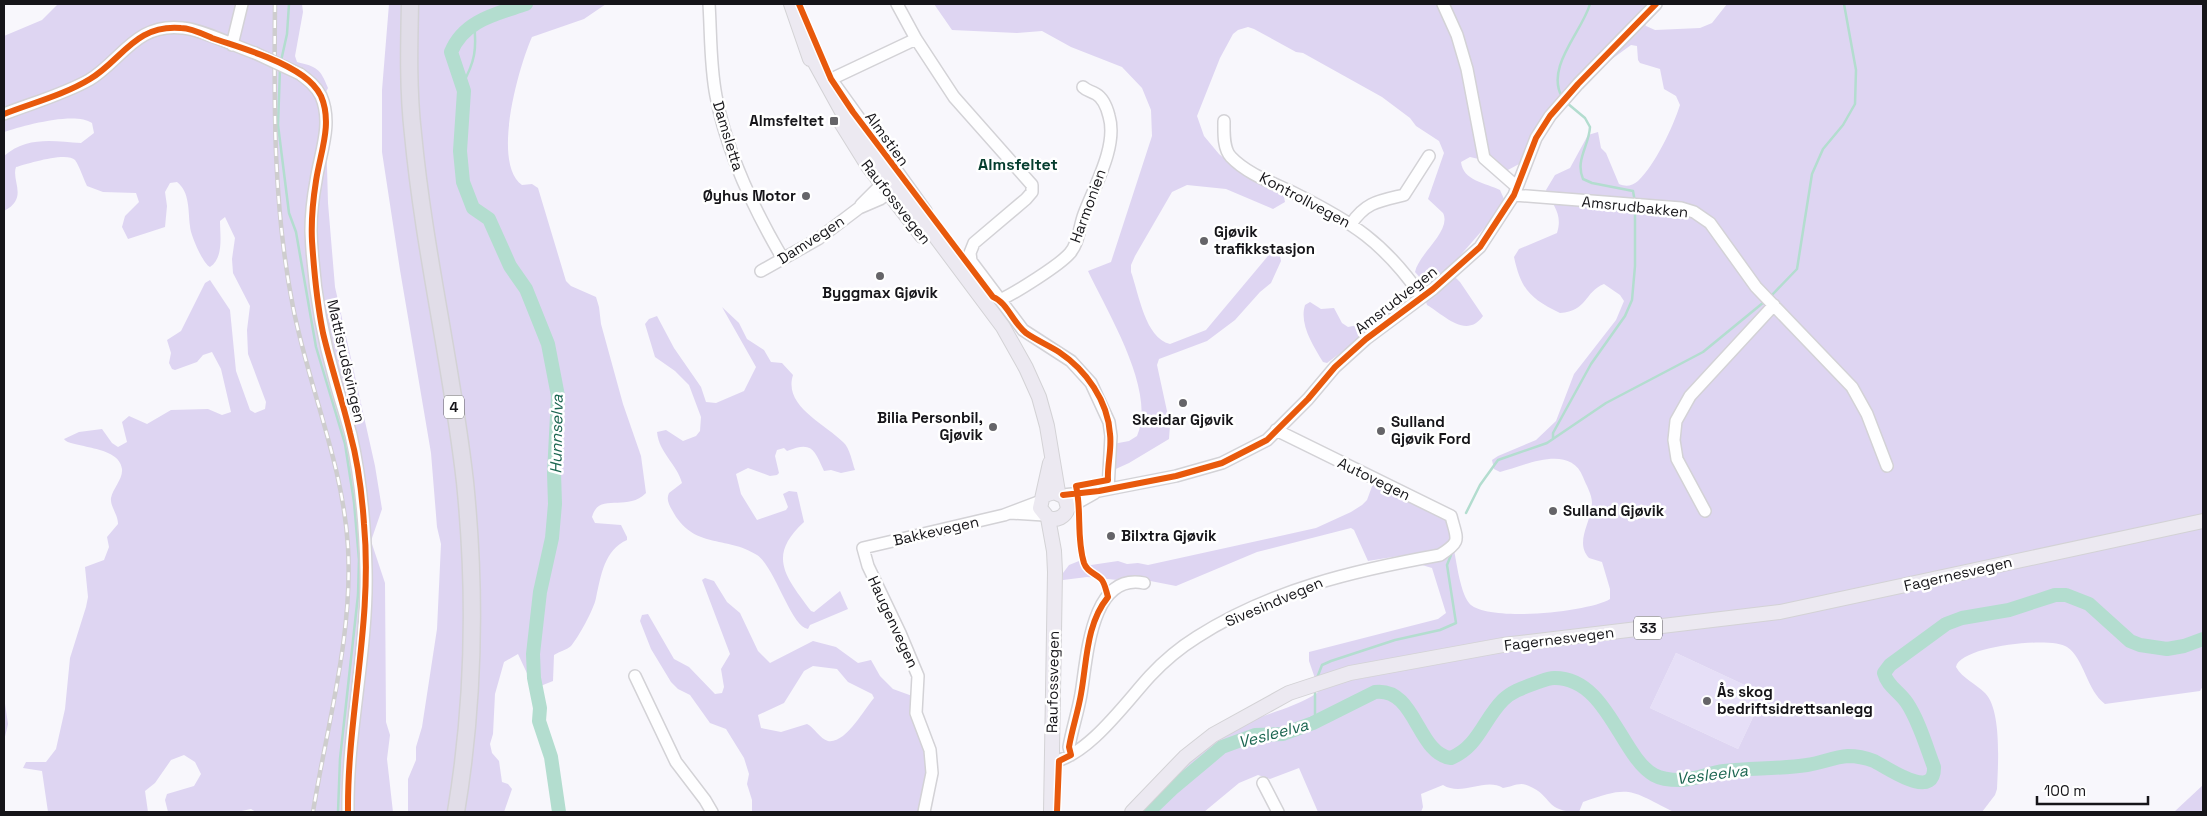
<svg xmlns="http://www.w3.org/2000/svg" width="2207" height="816" font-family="'Space Grotesk',sans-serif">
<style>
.green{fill:#e6dff7}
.forest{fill:#ded5f2;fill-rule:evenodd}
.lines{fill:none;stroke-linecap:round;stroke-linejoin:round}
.stream{stroke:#b3ddcf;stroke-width:2.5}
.river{stroke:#b3ddcf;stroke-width:14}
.minor-casing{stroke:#d3d2d6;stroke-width:14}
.major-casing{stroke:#d3d2d5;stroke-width:16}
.highway-casing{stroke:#d3d2d5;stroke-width:19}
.minor{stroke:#fefeff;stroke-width:11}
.major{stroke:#ece9f1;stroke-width:14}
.highway{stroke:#e1dde8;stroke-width:16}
.rail-casing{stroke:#cecdce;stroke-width:4.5}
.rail{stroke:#fff;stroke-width:2.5;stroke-dasharray:8;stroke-linecap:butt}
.minor-bridge-casing{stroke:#d3d2d6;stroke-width:14;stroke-linecap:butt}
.minor-bridge{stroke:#fefeff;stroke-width:11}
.cycleway-casing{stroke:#fff;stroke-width:9}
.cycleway{stroke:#e8590c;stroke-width:6}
.poi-dot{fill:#656468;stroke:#fff;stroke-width:2}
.labels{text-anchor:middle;stroke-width:5;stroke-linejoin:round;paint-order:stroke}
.shield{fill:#fff;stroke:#5c5b5e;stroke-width:1}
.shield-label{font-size:14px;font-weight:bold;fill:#161519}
.poi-label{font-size:15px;font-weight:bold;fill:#161519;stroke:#fff;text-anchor:start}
.street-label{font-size:15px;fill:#161519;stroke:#fff}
.neighbourhood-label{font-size:16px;font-weight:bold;fill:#053d2e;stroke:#fff}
.water-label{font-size:16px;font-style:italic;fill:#1c6651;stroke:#fff}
</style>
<rect width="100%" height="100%" fill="#f8f7fc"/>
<path class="green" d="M1676,653L1764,694L1738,749L1650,708Z"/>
<path class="forest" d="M58,4H302L303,12L295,56L297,62C317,67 320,68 328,88L325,94L328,203L335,287L375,466L382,509L371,541L385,583L386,722L390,735L387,759L393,812H256L251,809L237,812H168L165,800L167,794L194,786L201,774L195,762L184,755L171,760L155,783L145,791L148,812H48L42,771L23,768L26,762H46L56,749L65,709L70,658L86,607L88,597L85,567L104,560L109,547L107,537L118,524C118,514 110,507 111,498C113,488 123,479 122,469C120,445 69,448 64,439L79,432L102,429L112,443L118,447L127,442L122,422L129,416L147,424L171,410L208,409L222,415L231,412L221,369L212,352L203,355L197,362L175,370L172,369L169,363L171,353L167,340L181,331L205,283L210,280L230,310L236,371L250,410L255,413L265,409L266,402L248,354L247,330L250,306L233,273L232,259L235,238L225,217L220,221C220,235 224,258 210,267C203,264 190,234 190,226C188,211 190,192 177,182L170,183L165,192L167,206L165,227L128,239L122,227L125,216L139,202L136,193L103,192L87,186C83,178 80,167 75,160C67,151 26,164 16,167C11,181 29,198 4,211V156C27,136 53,141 81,143L94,133L92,123C75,111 22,126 4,132V36L42,20Z
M389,4H606L584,19L532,37C519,66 491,163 522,185L532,184L538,188L566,281L571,286L596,297L599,307L601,324L623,404L641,456L646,493C626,513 599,491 592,517L595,523L621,525L627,537V540C604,550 601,576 596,598C594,609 578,638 571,646C567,650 560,651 554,655L553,681L538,687L532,684L518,654L504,662L495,694L493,734L490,744L492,753L499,761L502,782L508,784L512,789L504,812H408V779L416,760V747L422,727L437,629L441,544L437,527L431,453L400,270L382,152V90Z
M934,4H1650L1642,20L1646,26L1655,30L1700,28L1712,23L1727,4H2203V686L2200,691L2105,704C2087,691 2084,658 2067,647C2051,636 1960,646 1956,667C1963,679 1975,683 1985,693C2002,710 1998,766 1997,789L1995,795L1982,812H1674C1631,791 1632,784 1583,802L1579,812C1544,812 1553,796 1529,786C1520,781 1512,787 1503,788C1485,777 1462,797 1443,785L1421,794L1423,807L1421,812H1318L1299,768L1270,779L1258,775L1239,783L1204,812H1139C1169,780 1200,748 1239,727C1264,713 1293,709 1317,693L1319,690L1309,661V652L1438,619L1446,613L1432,568L1422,565L1415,557L1405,555L1368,561L1354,530L1351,528L1257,552L1176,586L1135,578L1118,580L1087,577L1063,580V573L1069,565L1079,561L1091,565L1118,561L1127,564L1138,563L1148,565L1316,528L1351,512L1362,505L1367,500L1374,481L1442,511C1445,521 1450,530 1452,540C1456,556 1459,590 1469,603C1485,623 1590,612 1610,599V589L1602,562L1589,558C1574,542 1592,521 1592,503C1592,494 1586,485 1583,477C1570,443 1524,466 1500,472L1494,469L1492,460L1498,456L1536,440L1556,421L1574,374L1616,320L1624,301L1620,295L1604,284C1584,292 1588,311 1560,313C1531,299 1521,290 1514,257L1519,249L1557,233C1563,214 1553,206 1546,190L1555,175L1570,168L1588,135L1598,132L1601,148L1606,153L1619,184C1626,187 1632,186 1638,181C1655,165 1673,127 1680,105L1676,96L1664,89L1660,69L1640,63L1638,60L1637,46L1631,45L1601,67L1582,70L1555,102L1521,163L1506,171L1483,160L1470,157L1461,162C1463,181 1486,183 1500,190L1504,199L1501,209L1451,266L1450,272L1460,282L1483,316C1466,340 1443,314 1427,305L1426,302L1431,290L1415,272C1419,253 1452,231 1443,213L1428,199L1444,153L1439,141L1416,126L1410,118L1382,97L1303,53L1296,52L1254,29L1248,27L1238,30L1233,34L1220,58L1197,116L1204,136L1219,154L1232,165L1283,192L1285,202L1273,209L1226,189L1187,185L1172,192L1135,256L1131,265V272C1139,294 1145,338 1170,344L1206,330L1273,250L1279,251L1281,261L1271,283L1260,292L1235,320L1207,341L1159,359L1157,365L1170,425L1169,439L1129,463L1107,473L1113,444L1129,441L1137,436C1157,391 1107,312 1088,271L1111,262L1152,136L1151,110L1142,88L1122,67L1071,47L1042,31L1017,33L952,30ZM1676,653L1764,694L1738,749L1650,708Z
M1310,302L1321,309L1334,308L1342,323L1348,327L1358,325L1390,306L1398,310L1327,363L1323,362C1313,345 1299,324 1305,305Z
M722,307L739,323L747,339L764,350L771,362L782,363L793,375C783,406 825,424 843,442C850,448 852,462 855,470L841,473L831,470L824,471C814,449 812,441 787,451L784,448L777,450L775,456L779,473L777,475L770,476L748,468L736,474L741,494L757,520L786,510L788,507L783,494L789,491L797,492L804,522C767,556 785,576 811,611L814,612L840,591L848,609L810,625L808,629C791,627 775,567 757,555C726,535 693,550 672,510C669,505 666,499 669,493L682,483C677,464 659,453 657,432L666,430L683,441L696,436L700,431L701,417L689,385L675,371L655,357L645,324L649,319L657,316L674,348L701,387L706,402L716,403L744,391L756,367Z
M705,578L714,581L727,602L740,613L758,651L770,663L813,641L836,647L858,663L871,660L880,676L893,689L915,697L931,751L926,812H752V800L747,784L749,774L744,758L726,729L710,723L690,695L678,689L671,682L651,649L640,621L642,615L648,614L674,659L689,667L715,694L722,693L724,687L721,669L730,654L702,580ZM813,666L837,669L848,682L872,694L874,698C864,709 846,744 828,741C820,739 814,727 807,724L781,732L761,728L758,715L784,703L804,671Z
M4,697L8,724L4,741Z
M2203,785V812H2174Z"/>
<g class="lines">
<path class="stream" d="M281,61L287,34L289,4
M280,69L278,125L289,213L296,232L316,347L345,444L354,502L359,560L358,595L340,759L338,812
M462,85C475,62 477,49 474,23
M1562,97C1545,67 1582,32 1590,4
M1567,103L1585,118L1590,127C1589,146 1575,160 1583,179L1592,183L1633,191L1635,202
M1770,297L1797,269L1812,174L1823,149L1843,125L1855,104L1856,70L1844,4
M1553,439V433L1591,364L1625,316L1632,300L1635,266V208
M1466,513L1480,485L1498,460L1547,443L1606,403L1703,352L1764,302
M1317,678L1322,665L1331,661L1395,640L1440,630L1456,623L1447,565L1451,555
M1315,688V722"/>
<path class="river" d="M526,4C497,14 464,20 451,52L464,91L460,151L463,182L473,208L489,219L510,266L526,289L548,344L558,396L554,473L555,504L552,538L540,592L533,654L534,678L540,708L539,721L551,757L559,812
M1148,812L1172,789L1222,747L1255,735L1283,734L1313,723L1375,692C1416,687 1417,754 1451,758C1479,746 1483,720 1503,700C1511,692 1522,688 1533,684C1540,682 1547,678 1554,678C1607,677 1621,757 1654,775C1661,779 1671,780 1680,780C1695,780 1709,773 1724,771C1752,768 1780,769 1807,765C1821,763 1834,757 1848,756C1856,756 1866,758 1874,761C1886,767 1935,802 1934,767C1926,746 1919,721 1907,703C1900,692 1887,686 1884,673L1890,665L1946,624L1962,618L2009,610L2055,595H2066L2089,604L2130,641L2140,645L2167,649L2184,646L2203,639"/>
<defs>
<path id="minor" d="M709,4C711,35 710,65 716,96C727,154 753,208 783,259
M897,4L916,39L954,97L1032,185V192L1026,199L974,243L970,253L971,261L1023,330L1071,361L1091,383L1109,422L1111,436L1108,489
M1443,4L1457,35L1467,69L1484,158L1517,187
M232,45L242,4
M300,74C308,80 316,86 321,96C333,124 320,153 316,181C313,197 311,215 311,231C313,281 321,332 335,380C340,399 346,416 351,435C361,479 365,525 366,570C368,651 347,731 348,812
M831,79L926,211
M825,82L916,39
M4,114C32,103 62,95 89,80C121,61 136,22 183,28C200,29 237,47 255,53
M1224,121C1224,132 1223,149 1231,157C1247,174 1273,183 1294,193C1352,222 1384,242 1422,297
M1514,195L1681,208L1694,212L1710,223L1756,287L1852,387L1867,414L1887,466
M861,205L888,178
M1351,224C1366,202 1379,201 1404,195L1429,156
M761,271L818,239L859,208L880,199L895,188
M1000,300C1015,293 1060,265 1070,253C1079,243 1079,227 1084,214C1094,187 1118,146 1109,116C1107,108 1103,98 1096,94C1091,91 1087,91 1083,87
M1063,495L1099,491L1176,476L1222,463L1267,440L1308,399L1335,367L1366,339L1433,289L1480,247L1514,195L1536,138L1550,116L1578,84L1656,4
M1068,508L1095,493
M1705,511L1677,459L1674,440L1676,421L1690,396L1774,305
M1010,513L1044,515
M635,676L676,762L705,800L712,812
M1071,755L1069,747C1072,729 1078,712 1081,694C1087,660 1090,572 1144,583
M1052,762C1088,756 1126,702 1150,676C1163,662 1181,647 1197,637C1270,590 1356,570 1440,555C1462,541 1457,540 1451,516L1276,430
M1263,783L1278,812
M924,812L932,773L930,750L916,713L918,676L900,633L868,566L863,548L1004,515L1041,501"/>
<path id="major" d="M791,4L810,59
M808,50L841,110L1003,327L1026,368L1039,397L1047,426L1058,492
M840,121L868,166L922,236
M1045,495L1054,492L1065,497L1068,508C1065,517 1057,521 1048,518L1040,508L1050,463
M1048,518L1054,551L1055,572L1051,812
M1132,812L1185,757L1213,735L1289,693L1350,673L1503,645L1780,612L2203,521"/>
<path id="highway" d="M410,4C409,47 408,91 413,134C424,251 452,366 465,482C476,591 474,704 456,812"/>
</defs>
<use href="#minor" class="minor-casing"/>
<use href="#major" class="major-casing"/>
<use href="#highway" class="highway-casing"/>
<use href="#minor" class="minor"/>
<use href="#major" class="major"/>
<use href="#highway" class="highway"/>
<defs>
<path id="rail" d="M275,4C274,106 273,206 293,307C309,388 343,464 348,547C353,636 327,725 313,812"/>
</defs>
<use href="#rail" class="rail-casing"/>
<use href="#rail" class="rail"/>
<defs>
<path id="minor-bridge" d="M255,53L300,74"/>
</defs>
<use href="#minor-bridge" class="minor-bridge-casing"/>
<use href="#minor-bridge" class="minor-bridge"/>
<defs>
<path id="cycleway" d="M799,4L831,79L853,112L993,297C1007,302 1013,323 1026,333C1036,340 1048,345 1059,352C1086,370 1108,401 1110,434C1112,449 1107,465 1108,480L1076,486C1082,511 1076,537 1084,563C1087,572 1095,573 1101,579C1105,583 1106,591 1108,597C1086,624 1087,661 1081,694C1078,712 1072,729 1069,747L1071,755L1059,761L1057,812
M4,114C32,103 64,95 90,79C122,60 135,24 181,28C191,28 203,34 212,38C241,48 278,58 303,76C310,81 317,88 321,96C333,124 320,153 316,181C313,200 311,221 312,241C314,271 317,303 323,333C331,367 342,399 350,433C358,462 362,494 364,524C373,621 347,716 348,812
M1063,495L1099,491L1176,476L1222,463L1267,440L1308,399L1335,367L1366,339L1433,289L1480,247L1514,195L1536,138L1550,116L1578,84L1656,4"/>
</defs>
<use href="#cycleway" class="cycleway-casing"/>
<use href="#cycleway" class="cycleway"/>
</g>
<g class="poi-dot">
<rect x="829" y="116" width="10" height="10" rx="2.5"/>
<circle cx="806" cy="196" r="5"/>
<circle cx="1204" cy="241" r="5"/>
<circle cx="880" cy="276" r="5"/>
<circle cx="1183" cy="403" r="5"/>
<circle cx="993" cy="427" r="5"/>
<circle cx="1381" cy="431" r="5"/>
<circle cx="1553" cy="511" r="5"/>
<circle cx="1111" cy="536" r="5"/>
<circle cx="1707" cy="701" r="5"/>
</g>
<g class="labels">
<g class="shield">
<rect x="444" y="395.5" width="20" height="23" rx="4"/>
<rect x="1634" y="616.5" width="28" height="23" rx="4"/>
</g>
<g class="shield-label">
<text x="454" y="412">4</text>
<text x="1648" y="633">33</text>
</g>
<g class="poi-label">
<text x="824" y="126" text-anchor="end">Almsfeltet</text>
<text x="796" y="201" text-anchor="end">Øyhus Motor</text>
<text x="1214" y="237">Gjøvik<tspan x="1214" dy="17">trafikkstasjon</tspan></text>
<text x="880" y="298" text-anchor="middle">Byggmax Gjøvik</text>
<text x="983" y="423" text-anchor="end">Bilia Personbil,<tspan x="983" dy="17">Gjøvik</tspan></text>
<text x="1183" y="425" text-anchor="middle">Skeidar Gjøvik</text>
<text x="1391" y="427">Sulland<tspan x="1391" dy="17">Gjøvik Ford</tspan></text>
<text x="1563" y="516">Sulland Gjøvik</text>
<text x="1121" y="541">Bilxtra Gjøvik</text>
<text x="1717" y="697">Ås skog<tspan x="1717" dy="17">bedriftsidrettsanlegg</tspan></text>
</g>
<g class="street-label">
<text transform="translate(728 136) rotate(73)" y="5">Damsletta</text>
<text transform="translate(887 139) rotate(54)" y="5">Almstien</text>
<text transform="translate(1305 200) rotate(28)" y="5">Kontrollvegen</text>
<text transform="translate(896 202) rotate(52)" y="5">Raufossvegen</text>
<text transform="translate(1088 206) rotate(-70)" y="5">Harmonien</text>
<text transform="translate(1635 207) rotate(6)" y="5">Amsrudbakken</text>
<text transform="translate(811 240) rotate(-33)" y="5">Damvegen</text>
<text transform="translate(1396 300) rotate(-38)" y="5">Amsrudvegen</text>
<text transform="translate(346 361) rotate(77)" y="5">Mattisrudsvingen</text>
<text transform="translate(1374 479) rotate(26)" y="5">Autovegen</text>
<text transform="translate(936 531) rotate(-13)" y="5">Bakkevegen</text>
<text transform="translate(1958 574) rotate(-13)" y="5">Fagernesvegen</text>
<text transform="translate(1274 602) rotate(-23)" y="5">Sivesindvegen</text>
<text transform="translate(893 622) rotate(65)" y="5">Haugenvegen</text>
<text transform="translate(1559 639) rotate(-7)" y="5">Fagernesvegen</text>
<text transform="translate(1053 682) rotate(-89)" y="5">Raufossvegen</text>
</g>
<g class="neighbourhood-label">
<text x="1018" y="170">Almsfeltet</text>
</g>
<g class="water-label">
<text transform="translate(556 434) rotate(-89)" y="6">Hunnselva</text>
<text transform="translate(1273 733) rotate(-15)" y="6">Vesleelva</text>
<text transform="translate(1712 774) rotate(-7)" y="6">Vesleelva</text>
</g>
</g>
<rect width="2207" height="816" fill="none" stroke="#161519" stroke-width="10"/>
<path d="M2037 796v8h111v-8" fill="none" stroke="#161519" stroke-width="2.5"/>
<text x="2044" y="796" font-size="15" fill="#161519" stroke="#ffffff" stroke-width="4" paint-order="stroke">100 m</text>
</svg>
